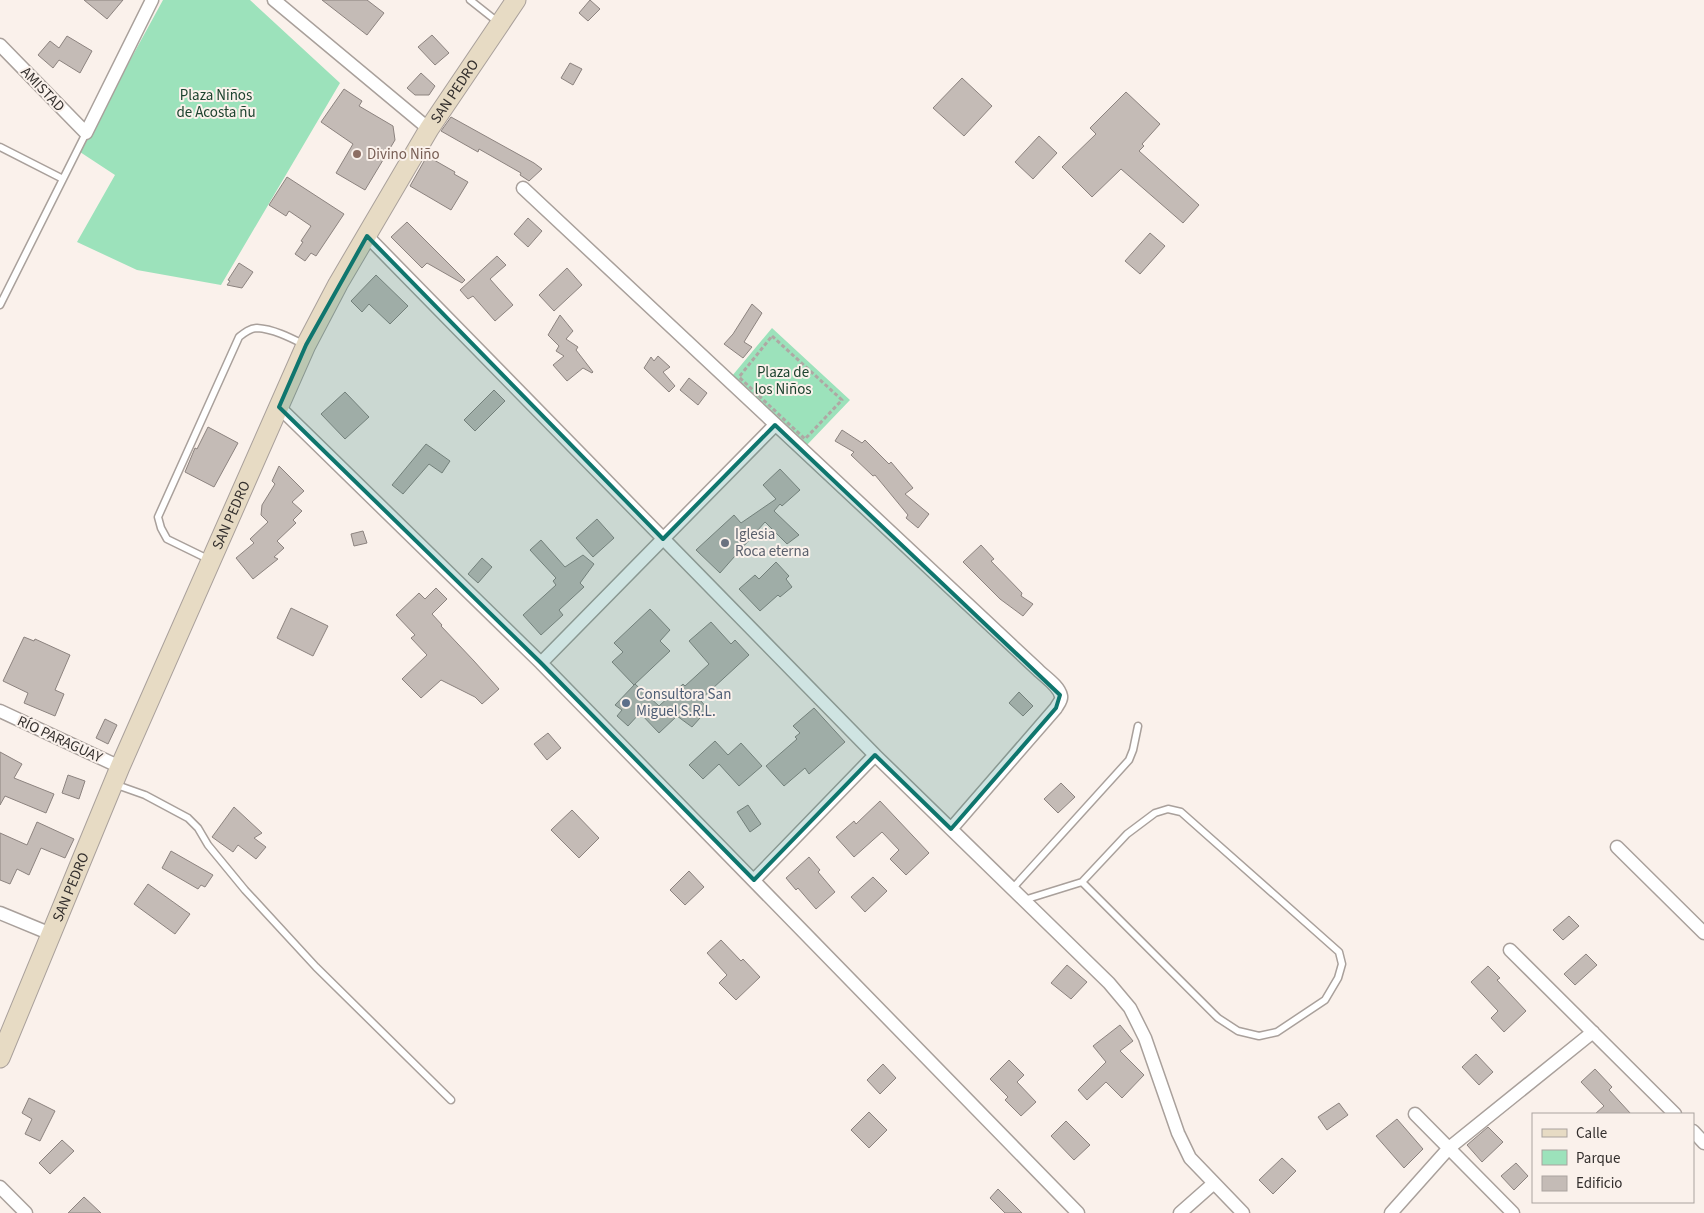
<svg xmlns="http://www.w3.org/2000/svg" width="1704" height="1213" font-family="'Source Sans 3',sans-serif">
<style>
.green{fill:#9ce2bb}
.building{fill:#c4bbb6;stroke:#8c837f}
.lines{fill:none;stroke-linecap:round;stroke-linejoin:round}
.lane-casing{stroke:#a9a09b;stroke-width:9}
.street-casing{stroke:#a9a09b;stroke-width:15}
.secondary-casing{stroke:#a9a09b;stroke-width:21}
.path{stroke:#afa8a4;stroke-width:3;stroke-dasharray:4 2.5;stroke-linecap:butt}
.lane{stroke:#fff;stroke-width:6}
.street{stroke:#fff;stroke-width:12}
.secondary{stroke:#e7dbc4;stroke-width:19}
.marked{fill:#0f766e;fill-opacity:0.2;stroke:#0f766e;stroke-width:4;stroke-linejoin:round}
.education-dot{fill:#8d6e63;stroke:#faf1eb;stroke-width:2}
.worship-dot{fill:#6b7280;stroke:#faf1eb;stroke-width:2}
.service-dot{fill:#5c6f8a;stroke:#faf1eb;stroke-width:2}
.labels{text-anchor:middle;stroke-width:4;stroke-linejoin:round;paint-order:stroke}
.street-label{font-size:15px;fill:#332f2d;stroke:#faf1eb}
.park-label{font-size:15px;fill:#1d432f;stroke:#faf1eb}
.education-label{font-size:15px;fill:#785e54;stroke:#faf1eb;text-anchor:start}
.worship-label{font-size:15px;fill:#5b616d;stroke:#faf1eb;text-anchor:start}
.service-label{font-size:15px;fill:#4e5e75;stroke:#faf1eb;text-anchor:start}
</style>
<rect width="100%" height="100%" fill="#faf1eb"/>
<path class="green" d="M163,0H250L340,83L221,285L137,270L77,242L115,175L80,152Z
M772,328L850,400L806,446L732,376Z"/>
<path class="building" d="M84,0H123L107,19Z
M322,0H367L384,13L367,35Z
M590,0L600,9L588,21L579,13Z
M432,35L449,53L435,65L418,47Z
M67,36L92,51L80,73L59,60L53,68L38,55L50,41L59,48Z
M570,63L582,69L573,85L561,78Z
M421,73L435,86L429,95H415L407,88Z
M962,78L992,106L964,136L933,108Z
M344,89L362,101L359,106L393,126L395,140L365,190L336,173L353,144L321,122Z
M1126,92L1160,124L1142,144L1144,146L1139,151L1199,205L1183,223L1121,169L1092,197L1062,167L1096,134L1090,128Z
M451,117L534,163L542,169L529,181L520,175L521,173L479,149L478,152L441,131Z
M1039,136L1057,153L1033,179L1015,162Z
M427,156L455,172L454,174L468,182L451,210L410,186Z
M287,177L344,214L316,256L311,253L305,261L295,254L303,242L301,241L311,226L289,211L286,216L269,205Z
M528,218L542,231L528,247L514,234Z
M407,222L465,280L462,283L427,263L422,268L391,237Z
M1150,233L1165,246L1140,274L1125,261Z
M497,256L506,265L490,279L513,305L495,321L473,296L468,299L460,290Z
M239,263L253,272L242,288L227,285L230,281L228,280Z
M567,268L582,285L554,311L539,295Z
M376,275L408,306L390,324L369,304L362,312L351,301Z
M752,304L762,313L744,342L752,347L743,358L724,344L733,334Z
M560,315L573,331L566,339L578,347L576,350L593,372L592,373L583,368L567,381L553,365L564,356L556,351L559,346L548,335Z
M658,356L670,367L663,372L675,386L669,392L644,368L651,357L654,361Z
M689,378L707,393L698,405L680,390Z
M494,390L505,401L475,431L464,420Z
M345,392L369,417L345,439L321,414Z
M208,427L238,443L214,487L185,472L195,448L197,449Z
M842,430L862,443L865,440L889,464L891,462L913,488L905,494L929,514L918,528L906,518L908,515L875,475L873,476L851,455L854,452L835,441Z
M426,444L450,461L442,473L429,464L403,494L392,485Z
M279,466L304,491L292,502L302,511L293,520L296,523L277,541L284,548L274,557L278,559L253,579L236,558L254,543L250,539L268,522L261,515L262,505L275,484L272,481Z
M780,469L800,490L782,506L780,504L774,511L799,535L787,544L765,522L720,573L696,550L734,515L741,523L776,499L763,485Z
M597,519L614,538L593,557L576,538Z
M363,531L367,543L354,546L351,534Z
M541,540L565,567L583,555L594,564L580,583L584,587L559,610L563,615L541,635L523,615L556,585L553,581L556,578L530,550Z
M981,545L994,559L991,561L1022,593L1021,596L1033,604L1023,616L1000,599L963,562Z
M482,558L492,567L478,583L468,574Z
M776,562L789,576L786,579L792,587L780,597L778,595L760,611L739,589L755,575L759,579Z
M436,588L447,599L432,614L442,625L441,626L474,661L499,689L482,704L475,697L441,680L421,698L402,679L427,655L411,638L415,635L396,615L419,593L425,599Z
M291,608L328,626L313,656L277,638Z
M650,609L670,630L660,641L670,651L634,685L612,662L623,652L614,643Z
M711,622L731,644L735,640L749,655L700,700L708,709L692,727L677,716L659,733L640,713L628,726L617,716L622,710L615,705L635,684L659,706L683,684L685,686L709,664L689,641Z
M24,637L34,641L35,639L70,655L55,690L64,694L55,716L24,703L28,693L3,681Z
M1019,692L1033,706L1023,716L1009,703Z
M814,708L845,742L809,774L805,768L784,786L766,766L797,739L795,737L800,733L793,726Z
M105,719L117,725L108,744L96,738Z
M548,733L561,748L547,760L534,744Z
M715,741L728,755L741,743L762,766L739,786L719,764L703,779L689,765Z
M0,752L22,764L14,778L54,794L46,813L5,796L0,805Z
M68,775L85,781L79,799L62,793Z
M1061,783L1075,797L1058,813L1044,799Z
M880,801L929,853L906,875L890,859L899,850L882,832L854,857L836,837L854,821L856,824Z
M748,805L761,824L750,832L737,812Z
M234,807L262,833L254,838L266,847L256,859L238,845L233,852L212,837Z
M572,810L599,838L579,858L551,830Z
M37,822L74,839L65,858L41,848L29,875L17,869L10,884L0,880V833L27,845Z
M171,851L213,875L205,887L201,885L198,889L162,868Z
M809,857L820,870L818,872L835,892L816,909L798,888L796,890L786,878Z
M689,871L704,887L685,905L670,890Z
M873,877L887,891L865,912L851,897Z
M148,884L190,914L175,934L134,904Z
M1569,916L1579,926L1563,940L1553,930Z
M721,940L741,961L743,959L760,977L736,1000L719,983L727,975L707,953Z
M1586,954L1597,965L1575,985L1564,974Z
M1067,965L1087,982L1071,999L1051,983Z
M1488,966L1500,978L1497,980L1526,1011L1504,1032L1491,1018L1498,1011L1471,982Z
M1120,1025L1133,1041L1120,1051L1144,1075L1122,1098L1106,1082L1087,1100L1078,1090L1106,1062L1093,1046Z
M1476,1054L1493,1072L1479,1085L1462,1067Z
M1009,1060L1024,1075L1017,1082L1036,1102L1021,1116L1005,1100L1008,1097L990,1079Z
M883,1064L896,1078L880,1094L867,1080Z
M1595,1069L1612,1087L1609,1090L1631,1114H1595L1604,1106L1581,1082Z
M29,1098L55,1111L40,1141L25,1134L32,1119L22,1113Z
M1339,1103L1348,1115L1327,1130L1318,1117Z
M869,1112L887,1130L869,1148L851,1130Z
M1397,1119L1423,1149L1404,1168L1376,1136Z
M1066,1121L1090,1145L1074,1160L1051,1136Z
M1488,1127L1503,1142L1482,1162L1467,1145Z
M62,1140L74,1151L50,1174L39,1163Z
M1282,1158L1296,1171L1273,1194L1259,1180Z
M1516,1163L1528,1176L1514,1190L1501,1176Z
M998,1189L1022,1213H1005L990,1198Z
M84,1197L101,1213H68Z"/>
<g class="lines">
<defs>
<path id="lane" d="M470,0L499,23
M0,147L63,179
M0,305L86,133
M208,559L167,539L161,528L158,517L239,337C244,333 250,328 257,328C273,329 289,337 303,344
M114,784L145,795L188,818L198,828L208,845L245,890L316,967L451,1100
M1012,889L1129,760L1133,750L1138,726
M1024,900L1082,882L1127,834L1155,813L1168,809L1181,812L1339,952L1342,964L1338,978L1325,1000L1277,1032L1259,1036L1238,1031L1218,1018L1082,882"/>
<path id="street" d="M274,0L429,129
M0,45L86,133L152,0
M523,188L1038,670C1045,677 1059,686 1061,696C1062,700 1058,704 1056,708L951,829
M367,236L875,755L1109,983L1130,1008L1145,1038L1178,1133L1190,1158L1243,1213
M279,407L541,663L1078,1213
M541,663L775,425
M0,711L120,767
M1617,847L1704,933
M754,880L875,755
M0,913L51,934
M1510,950L1675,1114
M1415,1114L1513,1213
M1693,1131L1704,1143
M0,1187L26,1213
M1180,1213L1214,1183
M1391,1213L1449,1148L1593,1032"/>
<g id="secondary">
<path id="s1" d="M0,1058L120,767L306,345L338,284L429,129L516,0"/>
</g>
</defs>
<use href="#lane" class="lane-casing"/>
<use href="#street" class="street-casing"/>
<use href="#secondary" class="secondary-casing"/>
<path class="path" d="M772,336L842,400L805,439L739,377Z"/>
<use href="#lane" class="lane"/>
<use href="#street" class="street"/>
<use href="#secondary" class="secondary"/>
</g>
<path class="marked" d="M367,236L663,539L775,425L1060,695L1056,708L951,829L875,755L754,880L541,663L279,407L306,345Z"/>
<circle class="education-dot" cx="357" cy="154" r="5"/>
<circle class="worship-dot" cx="725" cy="543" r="5"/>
<circle class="service-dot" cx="626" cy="703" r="5"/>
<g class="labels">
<g class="street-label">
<text transform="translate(43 89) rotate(46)" y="5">AMISTAD</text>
<text dy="5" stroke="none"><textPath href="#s1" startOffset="1070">SAN PEDRO</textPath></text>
<text dy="5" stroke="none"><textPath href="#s1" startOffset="590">SAN PEDRO</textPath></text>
<text transform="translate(60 739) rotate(25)" y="5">RÍO PARAGUAY</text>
<text dy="5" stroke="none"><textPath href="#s1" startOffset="185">SAN PEDRO</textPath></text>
</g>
<g class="park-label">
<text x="216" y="100">Plaza Niños<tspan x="216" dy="17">de Acosta ñu</tspan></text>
<text x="783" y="377">Plaza de<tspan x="783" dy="17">los Niños</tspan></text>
</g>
<g class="education-label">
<text x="367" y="159">Divino Niño</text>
</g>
<g class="worship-label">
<text x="735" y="539">Iglesia<tspan x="735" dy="17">Roca eterna</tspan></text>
</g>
<g class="service-label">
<text x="636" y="699">Consultora San<tspan x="636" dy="17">Miguel S.R.L.</tspan></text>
</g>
</g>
<rect x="1532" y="1113" width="162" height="90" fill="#faf1eb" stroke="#aaa39f"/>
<rect x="1542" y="1129" width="25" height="8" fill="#e7dbc4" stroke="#aaa39f"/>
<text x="1576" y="1138" font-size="15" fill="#332f2d">Calle</text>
<rect x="1542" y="1150" width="25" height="15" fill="#9ce2bb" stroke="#aaa39f"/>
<text x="1576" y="1163" font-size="15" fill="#332f2d">Parque</text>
<rect x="1542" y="1176" width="25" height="15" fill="#c4bbb6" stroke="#aaa39f"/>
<text x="1576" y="1188" font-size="15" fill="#332f2d">Edificio</text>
</svg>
